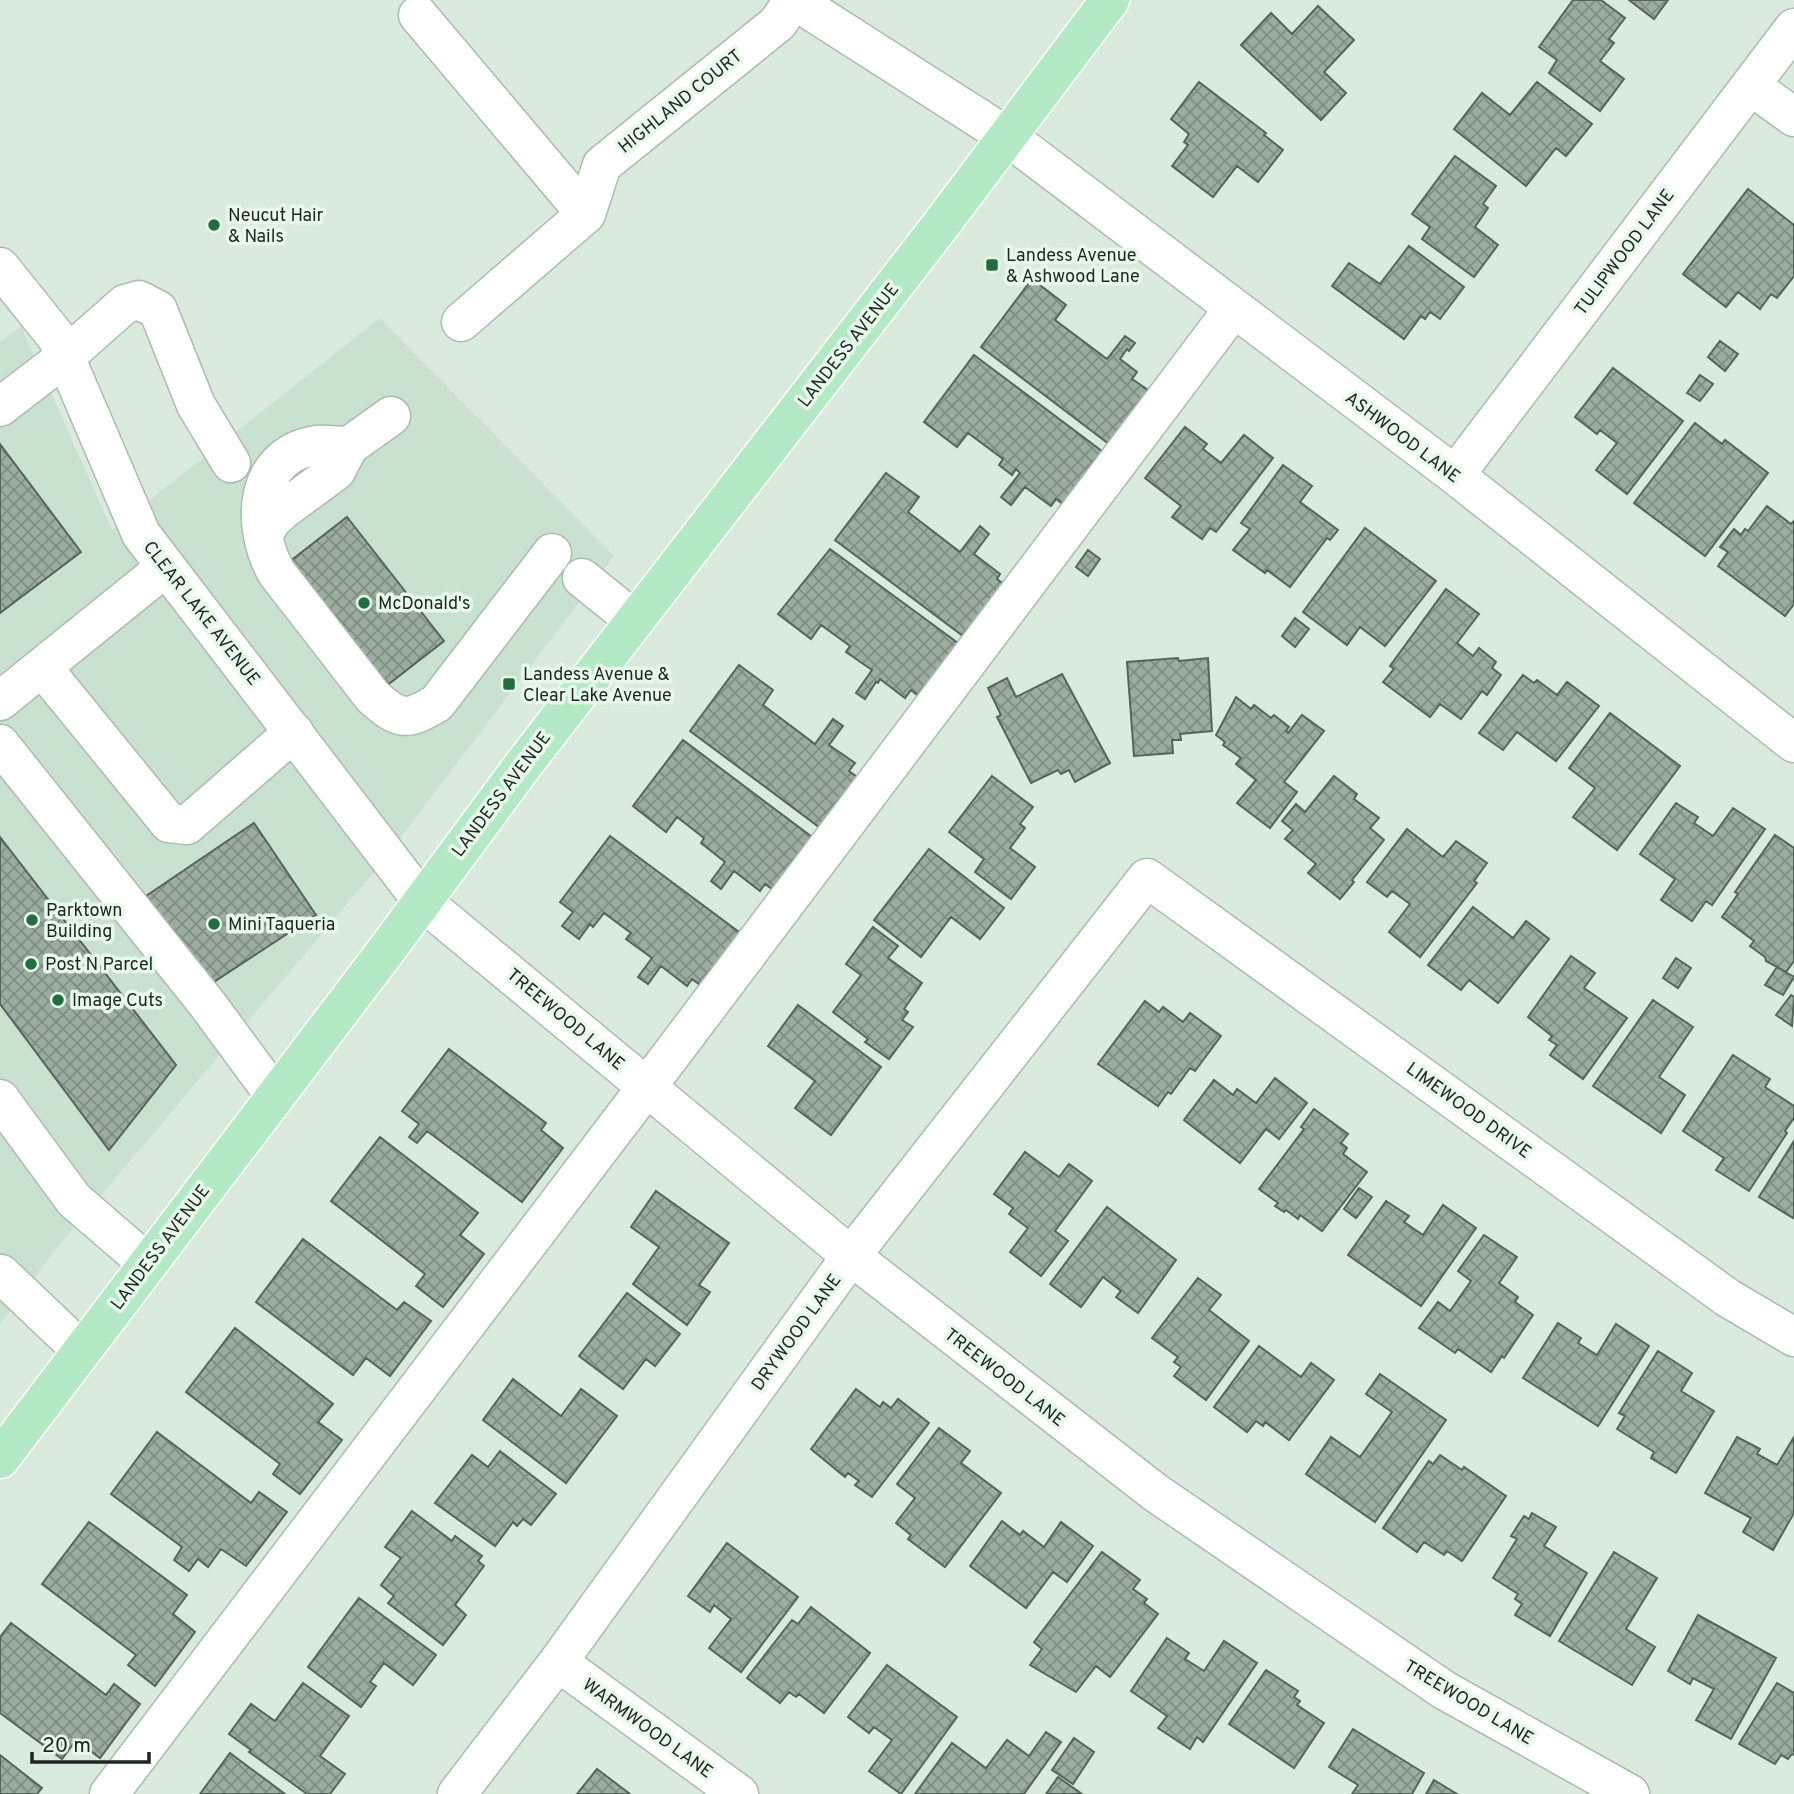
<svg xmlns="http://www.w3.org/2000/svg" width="1794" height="1794" font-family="Overpass,sans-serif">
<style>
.built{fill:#c9e1cf}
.building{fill:url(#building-cross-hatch);stroke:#56655a;stroke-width:2}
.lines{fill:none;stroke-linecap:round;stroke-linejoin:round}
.minor-casing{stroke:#abbbaf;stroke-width:41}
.major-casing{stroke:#fff;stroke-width:41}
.minor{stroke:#fff;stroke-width:38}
.major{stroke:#b3e9c4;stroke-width:38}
.poi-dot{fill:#216f3f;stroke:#e7f9eb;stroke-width:2.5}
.labels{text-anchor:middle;stroke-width:7;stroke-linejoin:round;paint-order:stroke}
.street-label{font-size:18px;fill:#1e2420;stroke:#e7f9eb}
.poi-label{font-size:18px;fill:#1e2420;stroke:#e7f9eb;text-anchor:start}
</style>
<defs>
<pattern id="building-cross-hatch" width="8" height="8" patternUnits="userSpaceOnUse" patternTransform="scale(1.75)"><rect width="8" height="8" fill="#9cada0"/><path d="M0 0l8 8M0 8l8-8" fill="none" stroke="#7f8d82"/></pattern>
</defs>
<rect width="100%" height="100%" fill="#daebde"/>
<path class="built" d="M380,318L614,556L379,866L55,1250L0,1324V342L21,326L112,530Z"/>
<path class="building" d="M1573,0H1601L1625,18L1609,39L1614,43L1600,61L1624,79L1600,111L1549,73L1557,60L1539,47Z
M1629,0H1668L1654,19Z
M1318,6L1354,40L1324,72L1346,93L1321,120L1241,45L1271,13L1292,34Z
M1199,82L1266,133L1264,135L1283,150L1258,182L1237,166L1213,197L1172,166L1188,145L1184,142L1189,134L1171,119Z
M1537,82L1592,124L1566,156L1556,148L1526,186L1454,129L1482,93L1510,115Z
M1455,156L1496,186L1483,204L1488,208L1475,227L1498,245L1474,277L1422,239L1430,227L1412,214Z
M1748,189L1794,225V276L1777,298L1771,294L1760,309L1738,292L1726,307L1683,274Z
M1409,246L1464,287L1440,319L1430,312L1425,319L1421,316L1404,339L1332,286L1349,263L1380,284Z
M1032,279L1066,305L1055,320L1107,359L1125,336L1135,343L1129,351L1127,349L1120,359L1137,372L1132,379L1154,394L1113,447L981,347Z
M1720,341L1738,354L1725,371L1708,357Z
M974,355L1107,455L1067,507L1056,499L1051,506L1025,487L1011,505L1001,497L1020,473L1016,469L1012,475L999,465L1003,459L968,433L957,447L924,422Z
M1613,368L1683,421L1627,494L1596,470L1617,443L1600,430L1597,434L1575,417Z
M1700,375L1713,384L1700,401L1687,393Z
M1695,423L1722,444L1725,440L1768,473L1705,556L1634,503Z
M1185,427L1207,444L1203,449L1221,463L1244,435L1273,458L1216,532L1210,528L1202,539L1172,517L1181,506L1145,478Z
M0,444L81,552L0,613Z
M1283,465L1312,486L1300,502L1338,530L1330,540L1327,538L1290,587L1267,570L1265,573L1233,550L1250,529L1241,523Z
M886,473L919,497L908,512L960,552L980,526L989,534L974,554L1000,574L997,579L1007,587L967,639L835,540Z
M1767,506L1791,524L1794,521V604L1785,616L1718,566L1728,552L1720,547L1734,529L1741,535L1745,529L1748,531Z
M347,517L444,641L381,690L284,566Z
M1365,528L1436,581L1385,646L1360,627L1347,645L1303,612Z
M830,549L962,646L923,700L911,690L905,698L880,679L878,683L876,682L865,699L856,693L872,670L846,652L850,646L821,625L811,639L778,614Z
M1088,550L1100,559L1088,576L1076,567Z
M1446,589L1479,614L1457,643L1473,656L1479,648L1496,662L1492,668L1501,675L1487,695L1482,691L1461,719L1440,704L1430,717L1383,682L1394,669L1390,666Z
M1295,618L1309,629L1295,647L1282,636Z
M1178,658L1179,661L1208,658L1212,731L1180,734L1181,740H1172L1173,753L1134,756L1127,662Z
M739,665L773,690L763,705L815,744L833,719L843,726L829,745L855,763L849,771L861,780L823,830L690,731Z
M1062,674L1110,763L1075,782L1069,770L1061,774L1058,770L1031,783L997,717L1001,715L988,688L1007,678L1016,697Z
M1523,675L1534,683L1537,680L1557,695L1567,682L1599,706L1556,761L1517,732L1503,750L1479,733Z
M1236,697L1251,709L1254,705L1271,718L1274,715L1289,727L1286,731L1288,733L1302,715L1324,731L1284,782L1297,792L1270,828L1237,803L1256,780L1236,764L1241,758L1223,745L1225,742L1216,735Z
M1610,713L1680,766L1617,850L1573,817L1595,788L1569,768Z
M683,740L816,840L776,892L765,884L760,891L734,871L721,889L711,881L725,862L701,843L704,838L677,817L666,832L633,806Z
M992,776L1033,807L1020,824L1025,828L1010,848L1035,867L1011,899L975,872L984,859L949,832Z
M1334,776L1357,794L1354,799L1379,818L1370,828L1384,840L1352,880L1354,882L1340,899L1308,873L1316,864L1285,839L1293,830L1282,821L1296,804L1305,812Z
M1676,803L1698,817L1694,823L1713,836L1733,808L1765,829L1712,905L1706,901L1692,921L1661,900L1675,879L1640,854Z
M254,823L316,915L206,987L146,896Z
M1407,829L1443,857L1456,841L1487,863L1474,881L1477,883L1420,957L1389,932L1410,904L1392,891L1387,897L1367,882Z
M1775,835L1794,848V961L1786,972L1766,961L1765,957L1750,946L1754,941L1722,917L1738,894L1735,892Z
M610,836L743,935L704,988L692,979L687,986L661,966L648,984L638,977L652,958L626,939L631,933L604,913L593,927L590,924L579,939L562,926L573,912L560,902Z
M0,837L176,1065L109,1150L0,1004Z
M929,849L1004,908L980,939L951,917L921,957L874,920Z
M1473,907L1513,938L1526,921L1549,939L1498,1003L1469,980L1461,990L1428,965Z
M873,927L898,946L888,958L922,983L904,1009L908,1012L902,1020L913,1027L889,1059L865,1042L868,1039L833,1012L861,975L846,964Z
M1571,956L1595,973L1584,988L1627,1018L1583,1079L1550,1055L1557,1045L1549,1040L1552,1036L1528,1017Z
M1676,958L1691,968L1678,988L1663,978Z
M1777,967L1794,977L1783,995L1765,985Z
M1791,995L1794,997L1792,1026L1776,1015Z
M1653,1000L1693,1027L1659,1077L1685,1095L1661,1133L1593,1086Z
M1145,1001L1159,1012L1163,1007L1183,1022L1190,1013L1221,1036L1195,1071L1190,1068L1171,1094L1168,1092L1158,1106L1098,1064Z
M798,1005L881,1067L831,1135L795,1108L815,1081L768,1046Z
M449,1049L546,1123L541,1130L563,1148L522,1202L427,1131L417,1143L409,1137L419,1124L402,1111Z
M1733,1055L1770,1079L1765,1087L1794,1106V1118L1785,1131L1787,1133L1749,1191L1716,1170L1724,1158L1683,1131Z
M1275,1078L1307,1103L1279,1139L1266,1129L1240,1163L1184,1120L1214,1080L1233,1095L1237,1089L1256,1103Z
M1314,1109L1348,1134L1341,1143L1347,1148L1343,1154L1367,1172L1322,1231L1300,1215L1298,1219L1286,1210L1284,1212L1275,1206L1278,1203L1259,1189L1304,1129L1301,1127Z
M380,1137L478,1213L460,1235L484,1254L443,1307L416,1286L425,1274L331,1201Z
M1794,1141V1216L1793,1218L1759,1197Z
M1025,1152L1059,1177L1069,1164L1092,1181L1055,1231L1068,1241L1041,1276L1010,1252L1028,1228L1009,1214L1013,1208L994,1194Z
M1359,1188L1372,1197L1356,1218L1344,1209Z
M656,1191L729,1243L699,1285L710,1292L687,1325L633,1284L659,1247L631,1227Z
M1386,1201L1409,1216L1404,1222L1423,1235L1443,1205L1476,1228L1421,1306L1348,1255Z
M1107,1207L1176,1260L1138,1313L1116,1297L1121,1291L1103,1277L1081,1307L1050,1284Z
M1484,1235L1517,1257L1499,1283L1518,1297L1515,1302L1533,1315L1504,1358L1502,1356L1491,1372L1458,1349L1455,1353L1419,1328L1438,1302L1450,1311L1471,1281L1458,1271Z
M303,1239L397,1310L404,1302L431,1321L390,1376L366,1358L353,1375L256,1302Z
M1198,1278L1221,1295L1209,1310L1249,1341L1206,1400L1174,1376L1181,1367L1174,1362L1178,1357L1152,1338Z
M627,1293L680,1334L655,1366L646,1359L623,1389L579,1356Z
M1558,1323L1581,1338L1578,1343L1597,1355L1616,1324L1649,1346L1598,1426L1523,1378Z
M235,1328L333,1404L318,1422L342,1440L300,1494L273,1474L280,1464L186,1392Z
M1259,1346L1301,1377L1311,1363L1334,1380L1289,1440L1265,1422L1263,1426L1256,1421L1247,1432L1214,1407Z
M1658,1351L1692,1373L1681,1391L1714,1411L1676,1473L1651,1458L1654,1452L1617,1429L1625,1416L1619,1413Z
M1380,1374L1446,1420L1375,1522L1306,1474L1331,1437L1360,1457L1392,1412L1366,1394Z
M513,1379L561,1416L581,1389L617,1416L566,1483L483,1420Z
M856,1389L880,1407L883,1402L891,1408L898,1399L929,1423L872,1497L855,1485L859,1481L848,1473L845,1477L811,1449Z
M939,1428L970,1451L961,1463L1001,1493L945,1567L908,1539L911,1535L896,1523L915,1498L897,1484Z
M157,1432L251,1503L259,1492L287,1512L246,1566L221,1549L208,1567L198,1559L189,1571L174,1560L182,1547L111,1494Z
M1737,1437L1760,1449L1757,1454L1777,1465L1794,1437V1513L1773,1550L1743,1532L1751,1518L1705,1493Z
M500,1451L556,1494L531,1525L523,1519L517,1526L513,1522L495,1546L435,1503L472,1455L488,1467Z
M1440,1455L1462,1470L1464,1467L1506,1496L1462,1561L1447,1551L1444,1555L1424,1542L1417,1552L1383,1528L1429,1461L1433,1464Z
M412,1511L452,1541L455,1536L482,1556L478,1561L484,1566L455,1605L466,1615L443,1645L388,1603L394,1596L381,1585L401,1558L385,1547Z
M1532,1513L1556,1527L1544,1546L1587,1573L1550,1636L1515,1615L1522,1604L1515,1599L1518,1594L1493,1578L1517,1539L1511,1536L1524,1516L1529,1519Z
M1002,1521L1020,1535L1023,1531L1044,1547L1061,1522L1093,1546L1067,1582L1053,1572L1026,1608L970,1566Z
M89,1522L187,1595L173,1614L195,1632L155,1686L128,1665L136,1655L42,1584Z
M727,1543L798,1597L741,1672L709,1648L731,1619L714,1605L710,1612L688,1596Z
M1102,1552L1140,1580L1133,1589L1147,1599L1144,1603L1158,1614L1110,1677L1096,1666L1076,1692L1030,1665L1042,1649L1034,1642Z
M1614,1552L1657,1578L1626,1629L1655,1647L1632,1685L1559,1641Z
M359,1598L436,1655L413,1685L384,1663L370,1682L376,1686L361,1707L308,1667Z
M811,1607L870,1653L824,1713L799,1694L796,1697L789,1692L780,1703L747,1678L792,1620L798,1624Z
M1698,1615L1776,1658L1731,1739L1696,1720L1714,1689L1693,1678L1690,1684L1668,1671Z
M11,1623L106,1695L114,1684L140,1704L100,1758L76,1740L62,1759L0,1713V1637Z
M1167,1638L1189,1653L1185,1659L1204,1671L1224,1641L1257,1663L1203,1742L1197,1737L1190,1749L1158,1728L1167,1716L1131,1691Z
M887,1665L957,1717L901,1794L869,1771L892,1740L874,1727L869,1733L848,1717Z
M1266,1670L1298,1691L1294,1697L1300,1701L1297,1705L1324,1723L1294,1768L1229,1724Z
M303,1683L349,1716L320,1756L345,1774L330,1794H307L249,1752L251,1750L229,1734L251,1704L275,1721Z
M1777,1683L1794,1693V1755L1792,1754L1788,1759L1781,1755L1775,1764L1739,1744Z
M1353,1729L1424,1773L1412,1794H1352L1358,1785L1329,1767Z
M1046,1732L1061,1742L1024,1794H915L952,1743L986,1768L1007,1740L1029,1756Z
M1074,1738L1094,1752L1073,1784L1052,1770Z
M230,1753L285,1794H200Z
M0,1755L42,1788L37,1794H0Z
M597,1769L630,1794H577Z
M1058,1777L1082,1794H1046Z
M1434,1780L1457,1794H1426Z"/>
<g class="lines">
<defs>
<path id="minor" d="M794,0L1008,137L1455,475L1794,743
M418,15L586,214
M1751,86L1794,117
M0,267L57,338L141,534L422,901L851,1256L1156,1493L1444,1690L1630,1794
M461,322L586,214L602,165L778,23L793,0
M0,407L65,357L125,304L139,300L158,310L196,405L231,463
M349,446C339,446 326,444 316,445C252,456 251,526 276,572L373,697C400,721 407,721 437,703L552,553
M1455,475L1794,28
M263,536L271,521L283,510L336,471L349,446L391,416
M582,578L634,620
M42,667L169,823L187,825L294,732
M0,701L166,567
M0,744L208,1005L275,1096
M0,1099L74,1200L147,1263
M1,1274L82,1351
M558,1662L739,1794
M109,1794L674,1051L1234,308
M457,1794L558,1662L851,1256L1147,878L1728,1298L1794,1337"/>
<path id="major" d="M0,1459L385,952L524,764L940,226L1110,0"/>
</defs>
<use href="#minor" class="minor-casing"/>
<use href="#major" class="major-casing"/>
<use href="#minor" class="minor"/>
<use href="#major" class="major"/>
</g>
<g class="poi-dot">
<circle cx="214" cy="225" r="7"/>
<rect x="985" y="258" width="14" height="14" rx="3.5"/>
<circle cx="364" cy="603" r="7"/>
<rect x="502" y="677" width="14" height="14" rx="3.5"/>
<circle cx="32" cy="920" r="7"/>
<circle cx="214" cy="924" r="7"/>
<circle cx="31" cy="964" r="7"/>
<circle cx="58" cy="1000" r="7"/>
</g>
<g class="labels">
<g class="street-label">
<text transform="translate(680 101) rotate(-39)" y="6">HIGHLAND COURT</text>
<text transform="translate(1624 252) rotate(-53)" y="6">TULIPWOOD LANE</text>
<text transform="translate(848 345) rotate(-52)" y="6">LANDESS AVENUE</text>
<text transform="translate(1403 437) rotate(37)" y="6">ASHWOOD LANE</text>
<text transform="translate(202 613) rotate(52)" y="6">CLEAR LAKE AVENUE</text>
<text transform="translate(501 794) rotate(-53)" y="6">LANDESS AVENUE</text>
<text transform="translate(566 1019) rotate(40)" y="6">TREEWOOD LANE</text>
<text transform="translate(1469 1110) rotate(36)" y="6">LIMEWOOD DRIVE</text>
<text transform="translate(160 1247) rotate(-53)" y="6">LANDESS AVENUE</text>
<text transform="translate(796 1332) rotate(-54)" y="6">DRYWOOD LANE</text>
<text transform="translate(1005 1377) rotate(38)" y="6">TREEWOOD LANE</text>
<text transform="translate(1469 1702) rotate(31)" y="6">TREEWOOD LANE</text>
<text transform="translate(648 1728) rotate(36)" y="6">WARMWOOD LANE</text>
</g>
<g class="poi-label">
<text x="228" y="221">Neucut Hair<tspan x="228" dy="21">&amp; Nails</tspan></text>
<text x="1006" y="261">Landess Avenue<tspan x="1006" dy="21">&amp; Ashwood Lane</tspan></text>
<text x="378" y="609">McDonald's</text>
<text x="523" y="680">Landess Avenue &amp;<tspan x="523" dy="21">Clear Lake Avenue</tspan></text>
<text x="46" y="916">Parktown<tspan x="46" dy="21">Building</tspan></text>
<text x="228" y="930">Mini Taqueria</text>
<text x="45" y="970">Post N Parcel</text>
<text x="72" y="1006">Image Cuts</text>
</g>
</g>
<path d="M32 1752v10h117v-10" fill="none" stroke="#1e2420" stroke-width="3.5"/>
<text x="42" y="1752" font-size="21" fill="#1e2420" stroke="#e7f9eb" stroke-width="5" paint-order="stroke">20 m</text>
</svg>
